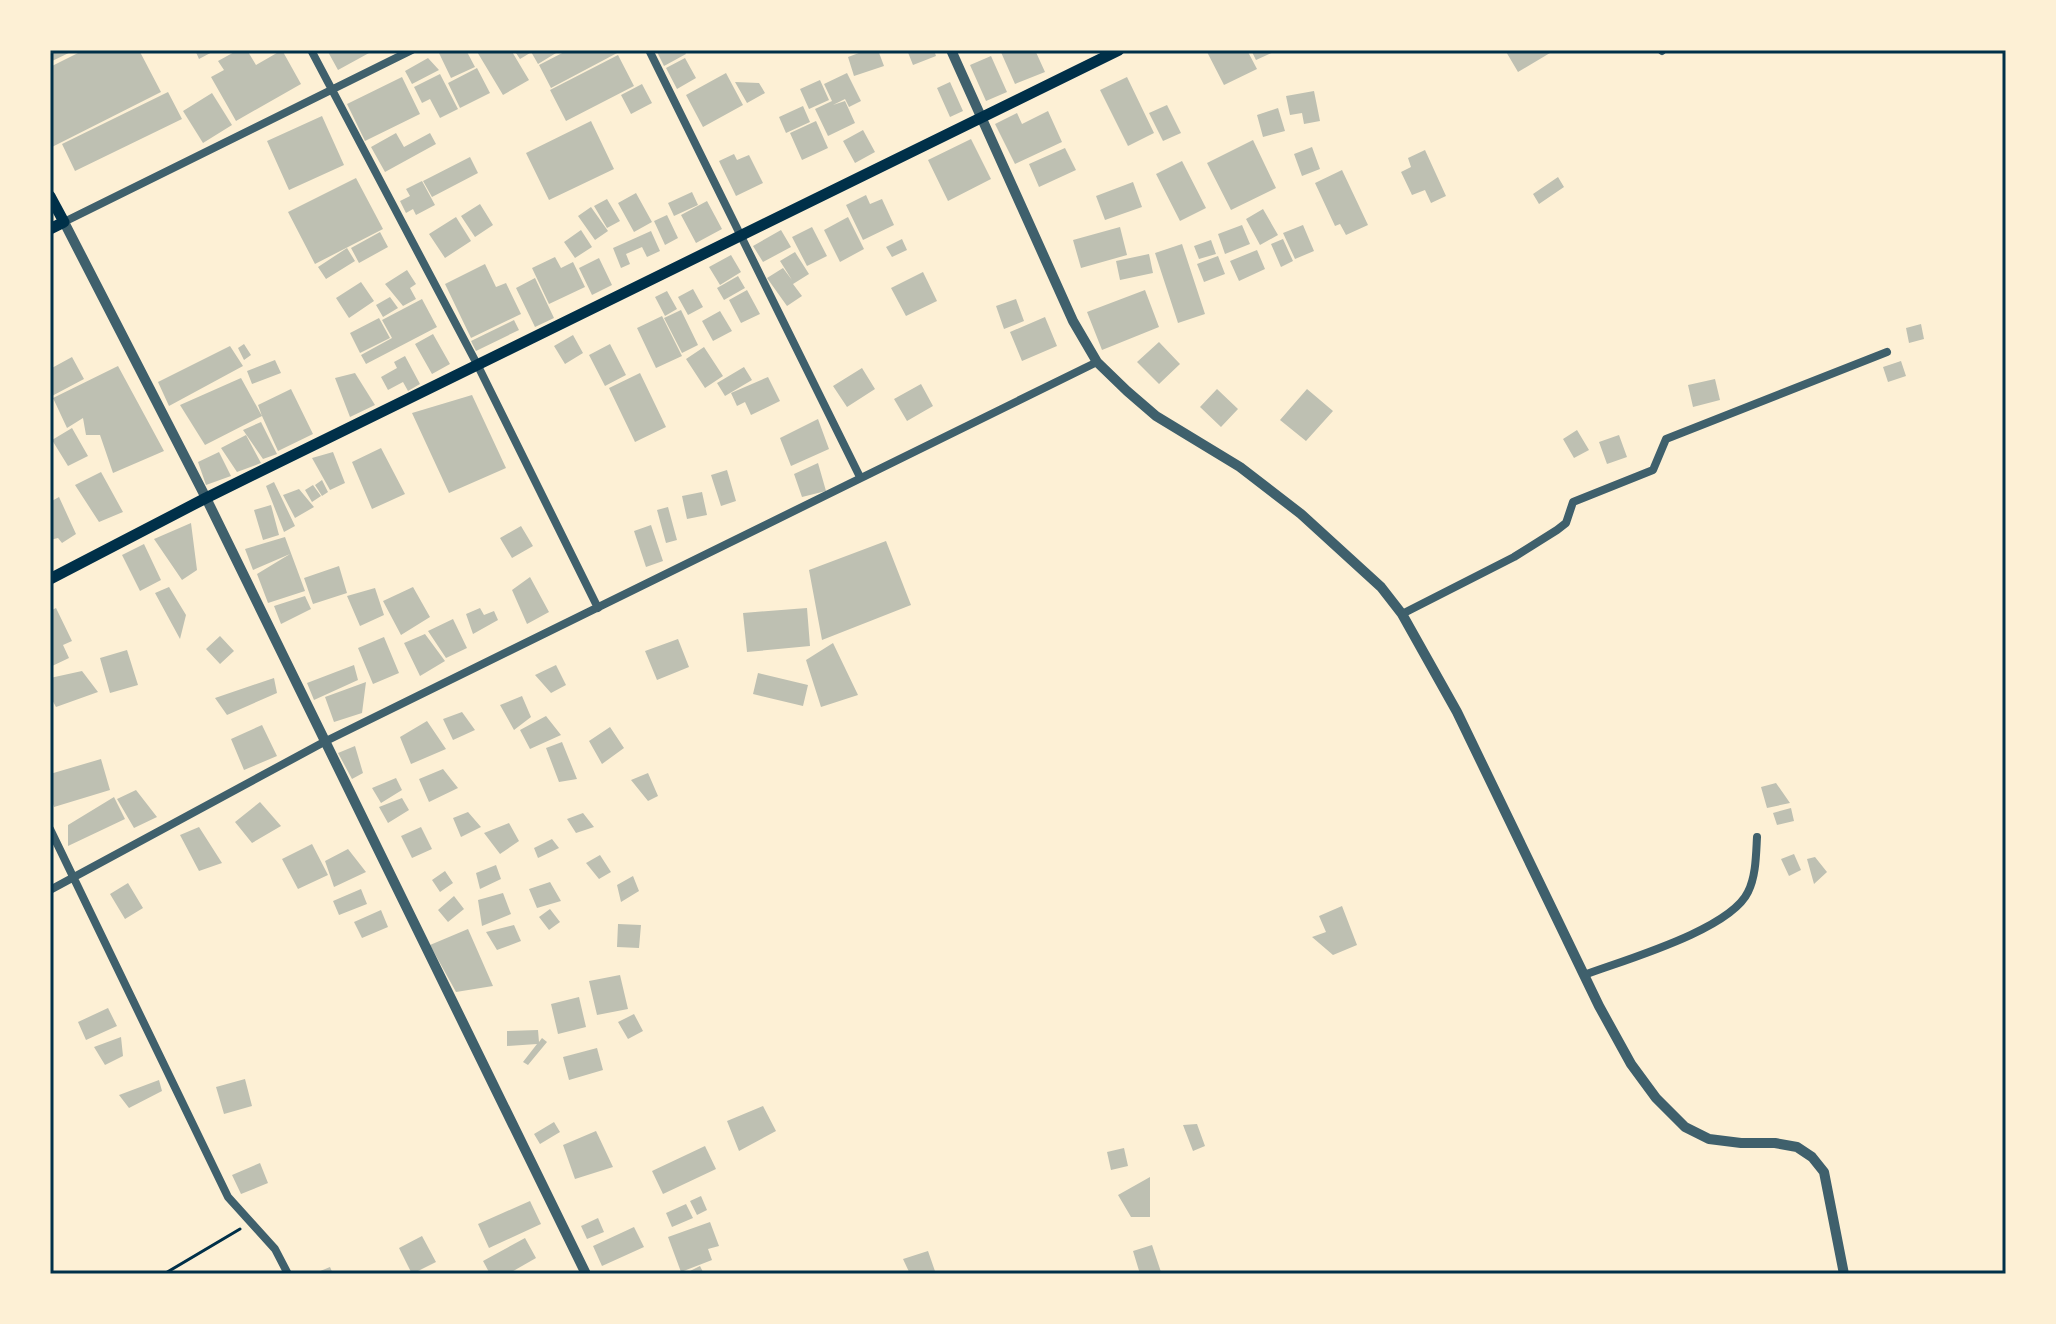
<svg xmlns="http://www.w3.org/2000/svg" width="2056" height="1324" font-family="'Alegreya Sans',sans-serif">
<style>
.building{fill:#bec0b2}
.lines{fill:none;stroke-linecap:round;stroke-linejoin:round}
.path{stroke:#003049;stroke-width:3}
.minor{stroke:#3f606c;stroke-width:8}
.tertiary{stroke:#3f606c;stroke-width:10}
.secondary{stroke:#003049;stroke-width:11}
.neatline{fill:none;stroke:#003049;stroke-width:3}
</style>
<rect width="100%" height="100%" fill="#fdf0d5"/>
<path class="building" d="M50,50H75L50,62Z
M84,50H139L161,92L50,148V67Z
M195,50H216L199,59Z
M238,50H247L256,65L282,50L301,84L236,121L211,77L224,70L218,61Z
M327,50H367L369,53L338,70Z
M466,50L475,67L451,78L438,51Z
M476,50H511L529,80L503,95Z
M514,50H528L530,53L520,59Z
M530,50H561L538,64Z
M568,50H617L619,52L551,88L539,65Z
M656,50H684L686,54L664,66Z
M867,50H878L884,66L854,76L848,57Z
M907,50H934L936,56L913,65Z
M1000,50H1035L1045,72L1015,84Z
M1206,50H1247L1257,69L1224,85Z
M1251,50H1278L1256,60Z
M1505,50H1555L1518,72Z
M618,55L634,86L566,121L550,90Z
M991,56L1007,92L986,101L970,65Z
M428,58L439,70L412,84L405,71Z
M685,58L696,78L677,89L666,68Z
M477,68L490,93L460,108L448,83Z
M726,73L743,105L703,127L686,95Z
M847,73L861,101L849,107L845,99L833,105L845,101L855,123L828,136L815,109L832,101L824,84Z
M440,74L458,109L440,118L430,99L422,103L414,87Z
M402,77L420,114L365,141L347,104Z
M1127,77L1154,133L1128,146L1100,90Z
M820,80L829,100L809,109L800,89Z
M735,82L759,83L765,93L747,103Z
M950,82L963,111L950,117L937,88Z
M642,84L652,103L631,114L621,95Z
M1314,91L1320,121L1304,124L1302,113L1290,115L1286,96Z
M168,92L182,119L75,171L62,144Z
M212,93L232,125L203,143L183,111Z
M1167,105L1181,133L1163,141L1149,113Z
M803,106L810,122L786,133L779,117Z
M1278,108L1285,131L1263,137L1257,115Z
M1048,111L1062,142L1015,164L995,124L1017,113L1022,124Z
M322,116L344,165L289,190L267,141Z
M591,121L614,169L549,200L526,153Z
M816,121L828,148L802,160L790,133Z
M863,130L875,152L855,163L843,141Z
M396,133L404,147L430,133L436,144L385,172L371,147Z
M971,139L991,179L948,201L928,160Z
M1253,140L1276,188L1231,210L1207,163Z
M1312,147L1320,169L1302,176L1294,154Z
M1065,148L1076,170L1039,187L1029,164Z
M1425,150L1446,196L1431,203L1425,190L1412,195L1401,172L1411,167L1408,158Z
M734,154L737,160L749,155L763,183L736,196L719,161Z
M470,157L478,173L432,197L423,181Z
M1182,161L1206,208L1180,221L1156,174Z
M1342,170L1368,225L1346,235L1340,224L1335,226L1315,183Z
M1558,177L1564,187L1539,204L1533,194Z
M356,178L383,229L315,264L288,212Z
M422,181L435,205L416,215L413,209L406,213L400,201L410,196L406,189Z
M1133,182L1142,207L1105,220L1096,196Z
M692,192L698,205L674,216L668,203Z
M636,193L652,222L634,232L618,203Z
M866,195L870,204L882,199L894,225L863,240L846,205Z
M607,199L620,221L607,228L594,206Z
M707,201L722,229L696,243L681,215Z
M480,204L493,225L475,237L461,216Z
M591,207L608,231L595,240L578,216Z
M1263,209L1278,235L1260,245L1246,219Z
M667,215L678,238L665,245L654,221Z
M456,217L471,241L445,258L429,234Z
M848,217L864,249L840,262L824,230Z
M1242,225L1250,244L1225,254L1218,234Z
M1303,225L1314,251L1295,259L1283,233Z
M812,227L827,256L807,266L792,237Z
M1120,227L1127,255L1081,268L1073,240Z
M581,230L592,247L575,258L564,242Z
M781,230L791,247L763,262L753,246Z
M651,231L660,251L647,257L642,247L626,254L630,264L621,268L613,248Z
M380,232L388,247L359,263L351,248Z
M902,239L907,250L892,257L886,247Z
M1283,239L1293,261L1281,267L1271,244Z
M1211,240L1216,254L1199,259L1194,246Z
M1182,244L1205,314L1178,323L1155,253Z
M347,248L355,261L326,279L318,267Z
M1257,250L1265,269L1239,281L1230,261Z
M795,252L809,274L793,284L802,296L787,306L767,278L783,268L792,280L780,261Z
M1149,254L1153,273L1120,280L1116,261Z
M731,255L741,272L720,285L709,267Z
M1218,256L1225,274L1204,282L1197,264Z
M555,257L561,268L573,262L585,287L549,304L532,268Z
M599,258L612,285L592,295L579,268Z
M485,264L496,287L506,283L521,314L471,338L445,284Z
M407,270L416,284L410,288L416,299L403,306L385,284Z
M923,272L937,301L906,316L891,288Z
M738,276L745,288L724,300L717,288Z
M535,278L554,318L535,327L516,288Z
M361,282L374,301L349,318L336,298Z
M693,289L703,307L688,315L678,297Z
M747,290L760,314L741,323L729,300Z
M1145,290L1159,327L1102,350L1087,312Z
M667,291L677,309L665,316L655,297Z
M390,297L398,308L383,317L376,305Z
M422,299L437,327L366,364L361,355L392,338L382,320Z
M1016,299L1024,321L1004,329L996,306Z
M681,310L698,345L682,353L664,318Z
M720,311L732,331L713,341L702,321Z
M662,316L682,356L656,368L637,328Z
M1045,317L1057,346L1022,361L1010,332Z
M379,318L390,338L360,353L350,333Z
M514,320L519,330L476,351L471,341Z
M1921,324L1924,339L1909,343L1906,328Z
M433,334L450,364L432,374L415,344Z
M573,335L583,353L565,364L554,346Z
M1159,342L1180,364L1159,384L1137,362Z
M244,344L251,355L244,360L238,348Z
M610,344L626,375L605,386L589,355Z
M230,346L243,366L169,406L158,382Z
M704,347L723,376L705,388L686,359Z
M405,356L420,384L408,391L403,382L388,390L381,377L397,368L394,362Z
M72,357L84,379L50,397V369Z
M275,360L281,373L252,384L247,371Z
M1901,361L1906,376L1888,382L1883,367Z
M118,366L164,451L113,473L100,435H86L83,418L67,428L53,398Z
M744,367L752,380L725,396L717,383Z
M862,368L875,389L847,407L833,386Z
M355,373L375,405L350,417L335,378Z
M640,373L666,427L635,442L609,388Z
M768,377L780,401L751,415L745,402L737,406L731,393Z
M241,378L262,416L258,405L291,389L313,434L278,451L262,416L205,445L180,405Z
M1715,379L1720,400L1693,407L1688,385Z
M921,384L933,406L907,421L894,399Z
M1217,389L1238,409L1221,427L1200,407Z
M1307,389L1333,411L1306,441L1280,420Z
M472,395L506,468L449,493L412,413Z
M818,419L829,449L791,466L780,438Z
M261,422L277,454L263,459L243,430Z
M72,428L88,456L68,466L52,440Z
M1577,430L1589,450L1574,458L1563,439Z
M246,435L261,463L237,472L221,448Z
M1619,435L1627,457L1607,464L1599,442Z
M381,448L405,494L372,509L352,462Z
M219,452L231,476L206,485L198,462Z
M333,452L345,483L330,490L312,458Z
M818,463L826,491L802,497L794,474Z
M727,470L736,501L721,506L711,475Z
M101,472L123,512L99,522L75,485Z
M322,480L328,492L322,496L315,485Z
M274,482L295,526L284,532L266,486Z
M313,485L321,496L312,502L305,490Z
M299,489L314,507L295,518L283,495Z
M702,492L707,515L687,519L682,496Z
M59,497L76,534L62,543L58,538L50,540V502Z
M271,505L279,535L263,540L254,510Z
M668,507L677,540L666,543L657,510Z
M191,523L197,570L182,580L154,539Z
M651,525L663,561L646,567L634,531Z
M521,526L533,546L512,558L500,538Z
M285,537L305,591L268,603L257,574L290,554L253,570L245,549Z
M886,541L911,605L822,640L809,570Z
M144,544L161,580L140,591L122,555Z
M339,566L347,593L313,604L304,578Z
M530,577L549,612L527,624L512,590Z
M169,587L186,615L180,639L155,593Z
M413,587L430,617L401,635L383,601Z
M375,588L384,615L360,626L347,596Z
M305,596L311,609L281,624L274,606Z
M56,608L72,641L63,645L69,658L50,667V611Z
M480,608L484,615L494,611L498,620L473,634L466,614Z
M807,608L810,646L747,652L743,613Z
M453,619L467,648L446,658L428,631Z
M425,634L445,661L420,676L404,643Z
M220,636L234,651L220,664L206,649Z
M384,637L399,673L373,684L358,648Z
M678,639L689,667L657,680L645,651Z
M833,643L858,695L821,707L806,660Z
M127,650L138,685L110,693L100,658Z
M354,665L358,680L314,700L307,683Z
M556,665L566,685L551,693L535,675Z
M82,671L98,692L56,707L50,696V678Z
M758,673L808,685L803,706L753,694Z
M274,678L277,693L227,715L215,698Z
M366,682L362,713L334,722L325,697Z
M522,696L531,717L514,730L500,705Z
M462,712L475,730L453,740L443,719Z
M546,716L561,735L530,749L520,730Z
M427,721L446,749L411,764L400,737Z
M262,725L277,756L244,770L231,739Z
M610,727L624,748L602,764L589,741Z
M562,742L577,779L559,782L546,748Z
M355,746L363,773L352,779L338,753Z
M101,759L110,790L54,807L50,795V774Z
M443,769L458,788L429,802L419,779Z
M648,773L658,796L648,801L631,780Z
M396,778L402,790L381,803L372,788Z
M1776,783L1790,803L1767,808L1761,787Z
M136,790L157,817L134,828L117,799Z
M114,797L125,819L68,846V825Z
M402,798L409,810L388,823L379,807Z
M260,802L281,826L252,843L235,822Z
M1791,808L1794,821L1777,825L1773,813Z
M468,812L481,827L461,837L453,818Z
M583,813L594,827L576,833L567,819Z
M509,823L519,841L500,854L484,833Z
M199,827L222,863L199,871L180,835Z
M421,827L432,849L412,858L401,836Z
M552,839L559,848L538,858L534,848Z
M312,844L328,875L298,889L282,859Z
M348,849L366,872L334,887L325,861Z
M1794,854L1801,870L1789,876L1781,859Z
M600,855L611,872L599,879L586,863Z
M1815,857L1827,872L1814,884L1807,859Z
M496,865L501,879L480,889L476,873Z
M445,871L453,883L440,892L432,880Z
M633,876L639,891L621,902L617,885Z
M550,882L561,901L537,908L529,889Z
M128,883L143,908L125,919L110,894Z
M361,889L367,904L339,915L333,901Z
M503,893L511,914L482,926L478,900Z
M454,896L464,909L448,922L438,910Z
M1342,906L1357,945L1333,955L1312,937L1326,932L1319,916Z
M550,909L560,922L549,930L539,917Z
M381,910L388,927L362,938L354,922Z
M618,924L641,925L639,948L617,947Z
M514,925L521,941L497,950L486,932Z
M468,929L493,986L456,992L430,945Z
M620,975L628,1009L597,1015L589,981Z
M579,997L586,1027L558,1034L551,1004Z
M108,1008L117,1026L86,1040L78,1022Z
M634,1014L643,1031L628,1039L618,1022Z
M538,1030L539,1042L542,1038L547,1042L528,1065L523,1062L537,1044L507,1046V1031Z
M121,1037L123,1056L105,1065L94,1047Z
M597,1048L603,1070L569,1080L563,1057Z
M245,1079L252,1106L224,1114L216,1087Z
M159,1080L162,1091L129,1108L119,1095Z
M763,1106L776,1131L739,1151L727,1121Z
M554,1122L560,1132L540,1144L534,1134Z
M1197,1124L1205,1146L1193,1151L1183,1125Z
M596,1131L613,1167L575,1179L563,1145Z
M705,1146L716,1169L663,1194L652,1171Z
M1124,1148L1128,1166L1111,1170L1107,1152Z
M260,1163L268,1183L241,1194L232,1175Z
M1150,1177V1217H1131L1118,1195Z
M701,1196L707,1210L697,1215L690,1201Z
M530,1201L541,1224L489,1248L478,1224Z
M686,1204L693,1218L672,1227L666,1213Z
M598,1218L604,1232L587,1239L581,1226Z
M710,1222L719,1246L708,1249L712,1260L681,1272L668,1237Z
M634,1227L644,1247L602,1266L593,1246Z
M422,1236L436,1262L412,1274L399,1248Z
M525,1238L536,1258L508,1274H490L483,1261Z
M1152,1245L1161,1272L1140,1274L1133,1251Z
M928,1251L936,1274H910L903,1259Z
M700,1266L704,1274H684Z
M330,1267L333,1274H313Z"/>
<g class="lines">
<path class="path" d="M164,1274L240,1229"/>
<path class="minor" d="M311,50L478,366L598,608
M649,50L860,477
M1661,50L1662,51
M64,222L412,50
M1402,614L1514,557L1557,530L1566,523L1573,502L1653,470L1666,439L1887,352
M50,829L228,1197L275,1249L288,1274
M50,890L324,742L1097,362
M1584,975C1624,960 1730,930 1748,892C1756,876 1756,855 1757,837"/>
<path class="tertiary" d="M951,50L1073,321L1097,362L1127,391L1156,416L1240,467L1301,514L1381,587L1402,614L1457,712L1599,1006L1631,1064L1656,1098L1685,1127L1709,1139L1741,1143H1775L1797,1147L1812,1157L1824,1172L1844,1274
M64,222L206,498L586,1274"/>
<path class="secondary" d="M50,196L64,222L50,229
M50,579L206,498L1119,50"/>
</g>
<rect width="2056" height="1324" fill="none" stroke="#fdf0d5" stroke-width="104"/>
<rect x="52" y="52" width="1952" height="1220" class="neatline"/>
</svg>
